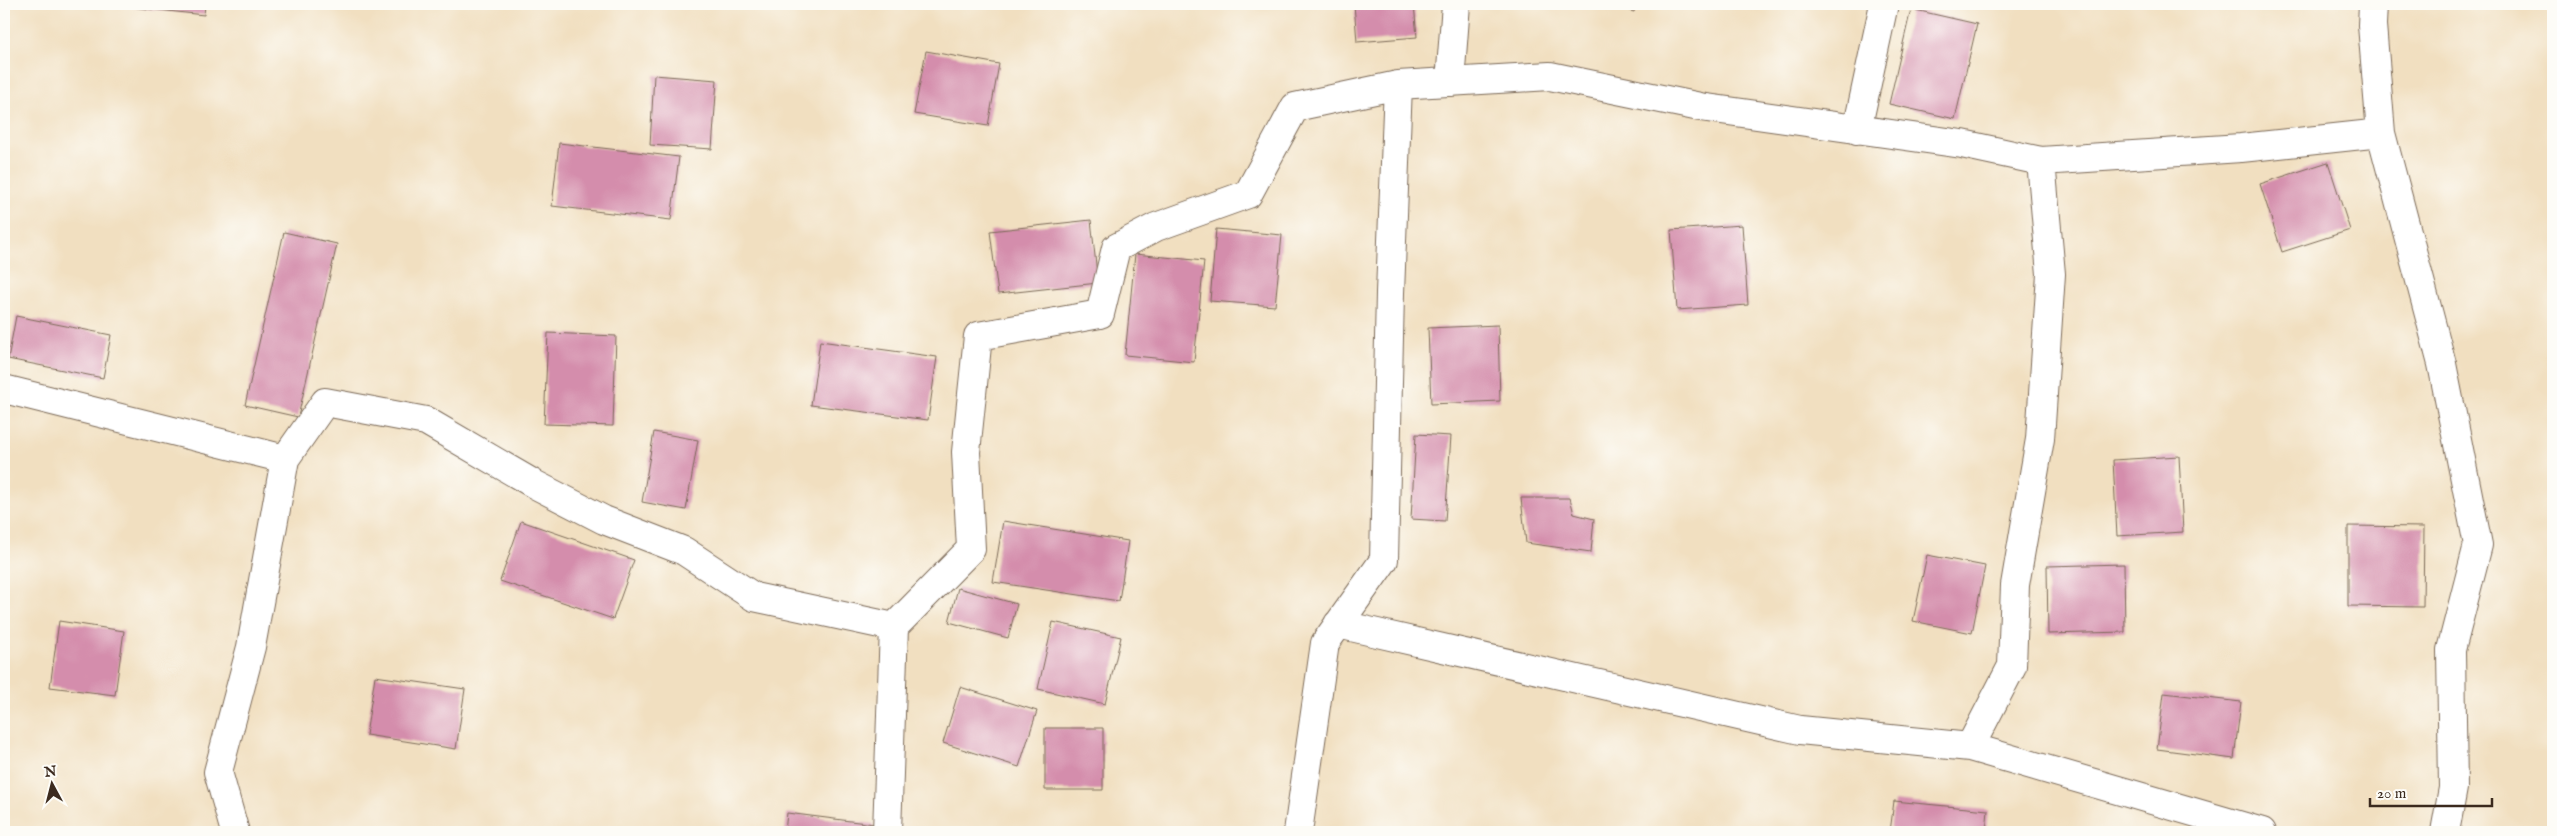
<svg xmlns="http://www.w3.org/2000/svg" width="2557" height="836" font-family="'IM FELL English',serif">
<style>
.building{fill:#d48dac}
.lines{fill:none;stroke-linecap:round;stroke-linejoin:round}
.minor-casing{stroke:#7b6957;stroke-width:30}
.minor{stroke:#fff;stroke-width:28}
</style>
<rect width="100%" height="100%" fill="#fdfcf7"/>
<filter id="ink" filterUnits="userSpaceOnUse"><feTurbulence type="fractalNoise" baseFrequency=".02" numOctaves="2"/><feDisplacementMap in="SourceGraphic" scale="10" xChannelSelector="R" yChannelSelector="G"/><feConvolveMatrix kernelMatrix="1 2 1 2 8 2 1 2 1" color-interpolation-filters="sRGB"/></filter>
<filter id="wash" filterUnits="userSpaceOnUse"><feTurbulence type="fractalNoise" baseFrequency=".0096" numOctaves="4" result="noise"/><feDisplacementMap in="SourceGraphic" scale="20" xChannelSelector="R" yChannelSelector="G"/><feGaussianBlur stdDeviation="1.12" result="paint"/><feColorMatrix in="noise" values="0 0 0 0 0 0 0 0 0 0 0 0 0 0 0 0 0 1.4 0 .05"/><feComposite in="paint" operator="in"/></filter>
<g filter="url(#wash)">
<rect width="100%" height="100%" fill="#f1dfc0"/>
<g id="blocks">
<path class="building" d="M132,4H205L204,15L131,7Z
M1354,4H1414L1417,37L1357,42Z
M1606,4H1636L1634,12Z
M1911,9L1977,24L1955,119L1889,104Z
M926,51L999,64L988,126L914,114Z
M654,75L717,80L712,149L650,145Z
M559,143L679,157L671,220L552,206Z
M2328,162L2350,230L2282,252L2260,184Z
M1091,220L1098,283L998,294L990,231Z
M1742,225L1748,305L1677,310L1671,230Z
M1216,229L1282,235L1275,306L1210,301Z
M284,232L337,244L298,417L245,405Z
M1135,254L1204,261L1194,362L1125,355Z
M16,316L111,335L103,378L8,359Z
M1498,325L1500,401L1431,404L1428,328Z
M548,333L616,336L613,426L544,424Z
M820,341L937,357L928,420L811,405Z
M654,432L698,440L686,510L642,502Z
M1416,434L1451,436L1445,521L1411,519Z
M2179,456L2183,532L2117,536L2113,460Z
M1521,498H1570L1574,514L1594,519L1591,552L1526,543Z
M521,521L634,560L613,619L500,581Z
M1003,521L1128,541L1119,601L993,582Z
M2348,526L2424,527L2423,607L2348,606Z
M1927,555L1985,566L1972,633L1913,621Z
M2124,564L2125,632L2048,634L2047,566Z
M958,588L1017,604L1008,638L949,622Z
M59,621L124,631L115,695L50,687Z
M1053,622L1121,637L1105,704L1038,689Z
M375,676L465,689L456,749L366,735Z
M960,687L1037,711L1019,767L943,743Z
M2164,693L2241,702L2234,759L2157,749Z
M1045,728H1103V790H1045Z
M1894,801L1988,810L1986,832H1890Z
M787,813L874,824L873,832H785Z"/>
</g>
</g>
<g filter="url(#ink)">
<use href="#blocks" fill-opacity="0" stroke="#7b6957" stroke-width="1"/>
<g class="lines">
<defs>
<path id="minor" d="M2373,4L2372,25L2381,133
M1450,82L1456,4
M1398,85L1550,76L1700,107L1962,144L2041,161L2241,148L2381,133L2442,364L2478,545L2451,650L2453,788L2445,832
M1857,130L1884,4
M4,389L285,459
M1338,624L1800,730L1970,747L2262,832
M894,627L971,549L966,452L978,336L1100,314L1116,248L1156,227L1248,194L1295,107L1398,85L1390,293L1384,560L1325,643L1298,832
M1970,747L2012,666L2015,585L2040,439L2051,274L2041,161
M235,832L218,772L251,647L285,459L325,402L426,421L534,484L604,520L684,551L754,597L894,627L887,832"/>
</defs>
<use href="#minor" class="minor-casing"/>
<use href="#minor" class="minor"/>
</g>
</g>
<rect width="2557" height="836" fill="none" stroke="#fdfcf7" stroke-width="20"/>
<g transform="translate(52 784) rotate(353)" stroke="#fdfcf7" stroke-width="4" paint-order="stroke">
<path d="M0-4L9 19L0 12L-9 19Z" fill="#3b2a1e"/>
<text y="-8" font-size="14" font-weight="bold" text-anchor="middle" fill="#3b2a1e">N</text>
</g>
<path d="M2370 798v8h122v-8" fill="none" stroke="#3b2a1e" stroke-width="2.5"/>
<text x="2377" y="798" font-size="15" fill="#3b2a1e" stroke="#fdfcf7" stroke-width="4" paint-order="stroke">20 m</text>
</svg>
